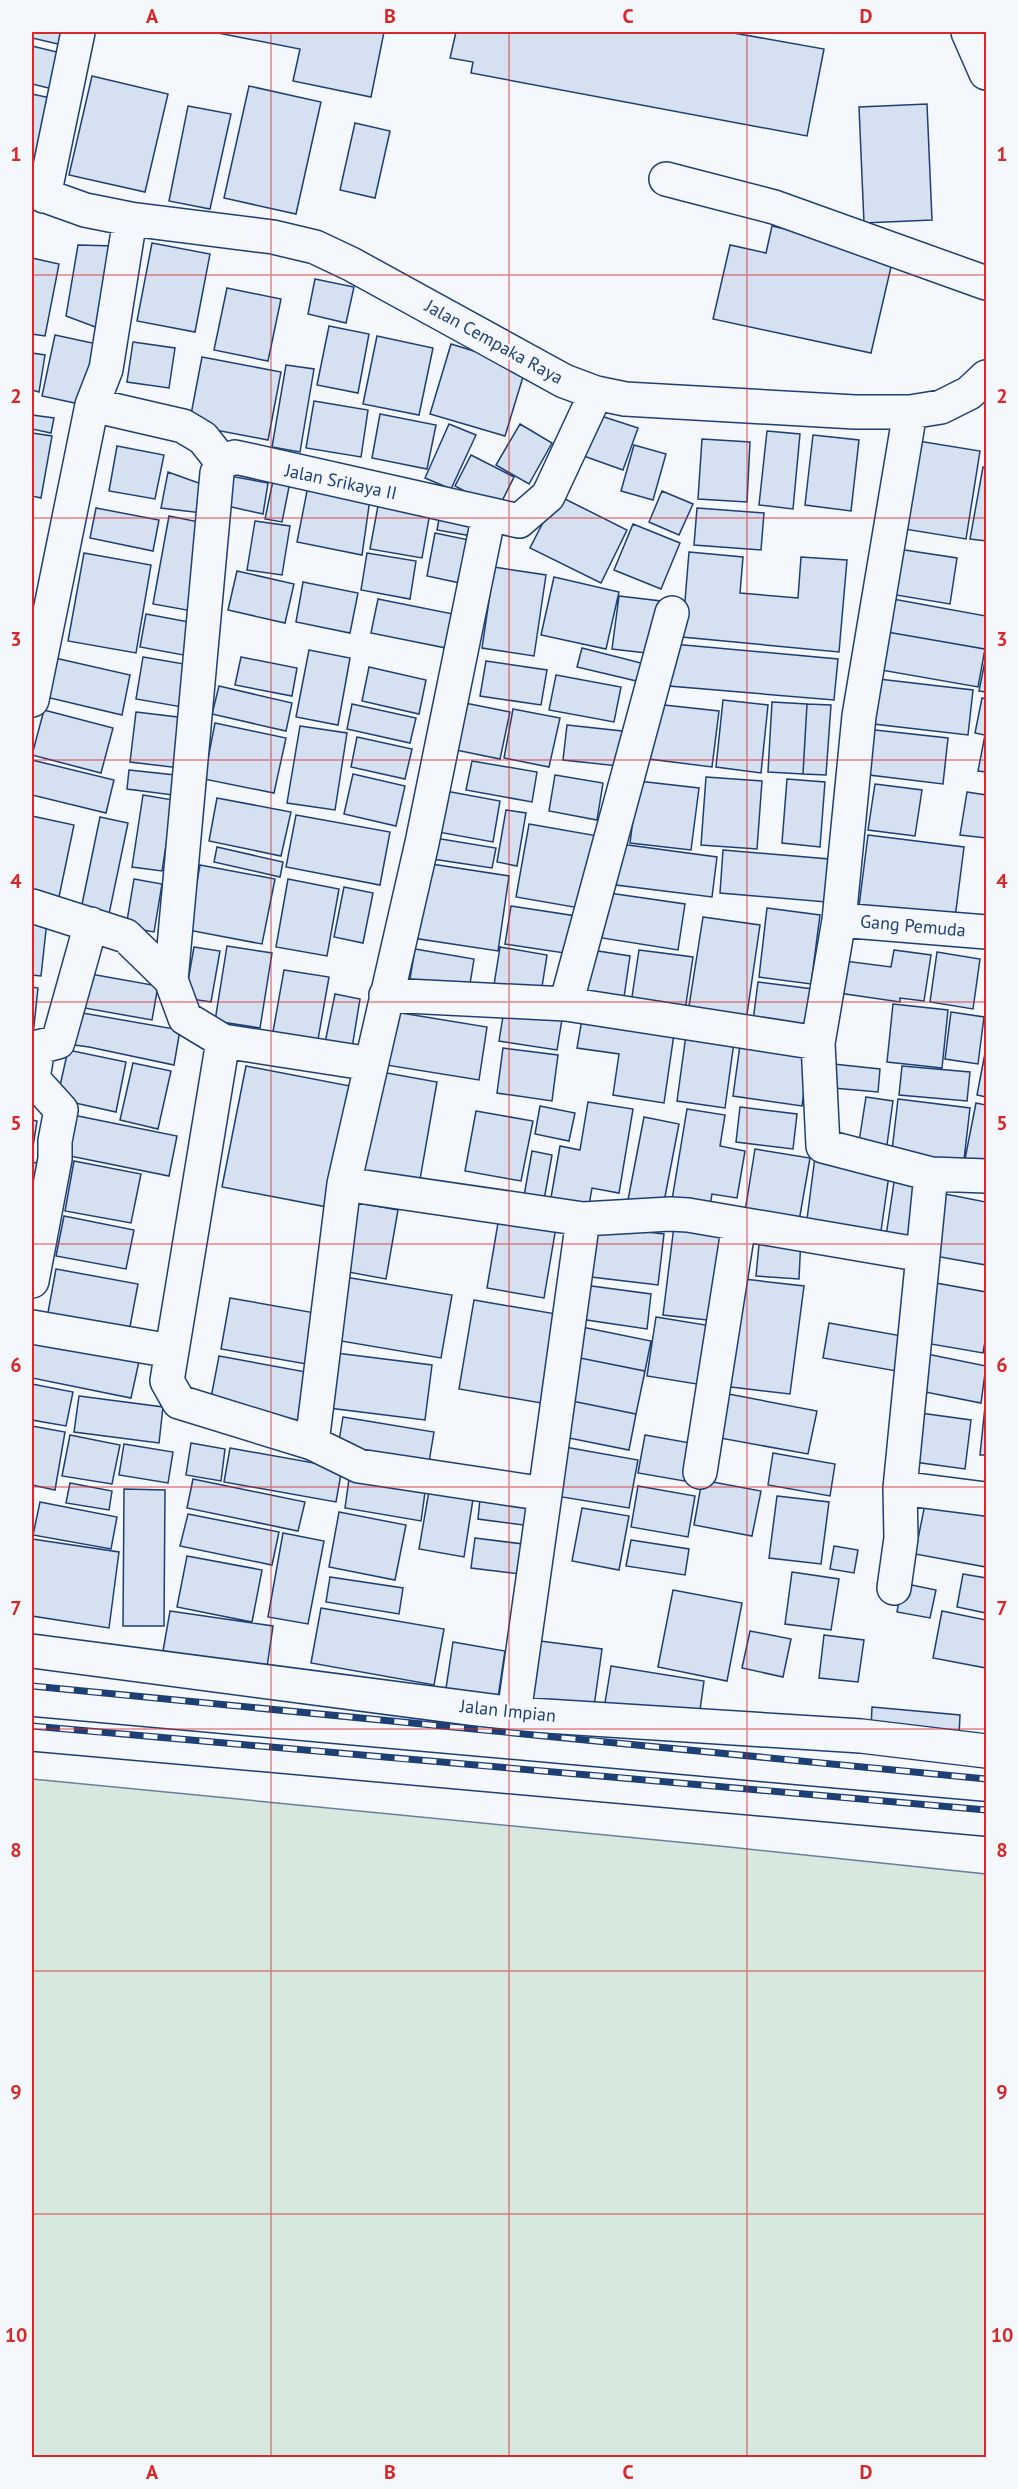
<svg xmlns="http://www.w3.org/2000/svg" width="1018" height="2489" font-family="'PT Sans',sans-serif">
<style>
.green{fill:#d7e8df;stroke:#687fa3;stroke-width:1.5}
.building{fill:#d5e0f0;stroke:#1d3f73;stroke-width:1.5}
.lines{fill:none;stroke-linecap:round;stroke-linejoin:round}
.minor-casing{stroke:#1d3f73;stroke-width:36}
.minor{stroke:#f4f7fb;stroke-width:33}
.rail-casing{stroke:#1d3f73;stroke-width:7}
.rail{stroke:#f4f7fb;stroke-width:4.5;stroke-dasharray:14;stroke-linecap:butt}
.grid{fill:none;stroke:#d62828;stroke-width:1.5;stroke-opacity:0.55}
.labels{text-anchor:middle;stroke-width:4.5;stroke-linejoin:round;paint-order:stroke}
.street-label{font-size:18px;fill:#1d3f73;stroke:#f4f7fb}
.neatline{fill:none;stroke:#d62828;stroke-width:2}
.grid-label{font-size:20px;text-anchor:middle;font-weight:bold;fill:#d62828}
</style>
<rect width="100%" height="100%" fill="#f4f7fb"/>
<path class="green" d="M32,1779L729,1847L986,1874V2457H32Z"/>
<path class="building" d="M32,32H75L71,47L32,38Z
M213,32H384L371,97L293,81L300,49Z
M456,32H728L824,49L807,136L471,73L473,62L450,58Z
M32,46L65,54L57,90L32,84Z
M92,76L168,94L145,192L69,175Z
M249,86L321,102L296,214L224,198Z
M32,94L55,99L38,173L32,172Z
M927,104L932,220L864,223L859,107Z
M188,106L231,114L210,209L169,201Z
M355,123L390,131L375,198L340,190Z
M772,226L894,254L871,353L713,319L730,245L766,253Z
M152,243L210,254L195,332L137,321Z
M78,245L115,246L98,328L66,316Z
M32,258L59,264L45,336L32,334Z
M315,279L354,287L346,323L308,314Z
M227,288L281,299L268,361L214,350Z
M329,326L369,334L358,393L317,385Z
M55,335L97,344L84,405L42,396Z
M377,336L433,348L419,415L363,404Z
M133,342L175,348L169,388L127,382Z
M451,344L526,367L505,436L430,414Z
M32,353L45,355L39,392L32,390Z
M202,357L281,372L268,440L189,425Z
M286,365L314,369L300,452L272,447Z
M314,401L368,410L361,457L306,448Z
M592,413L638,428L623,470L578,454Z
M380,414L436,425L427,469L372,458Z
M32,415L54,418L51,433L32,429Z
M449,424L476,435L451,489L425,478Z
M520,424L552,443L529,484L496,465Z
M767,431L800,434L793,509L759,505Z
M32,433L52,436L41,498L32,496Z
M813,435L859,440L851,511L805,505Z
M702,439L750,442L747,502L698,499Z
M912,440L980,451L966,539L898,528Z
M634,445L666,454L653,500L621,491Z
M117,446L164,455L155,499L109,491Z
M471,455L514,477L498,509L455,486Z
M983,467H986V541L970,539Z
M275,471L291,477L282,522L265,519Z
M168,472L207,486L202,513L161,508Z
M230,476L268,483L263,514L218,504Z
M309,481L371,492L362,555L297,542Z
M662,491L693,504L679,535L649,522Z
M380,495L431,507L422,558L370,549Z
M557,495L627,530L601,583L530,548Z
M96,508L159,520L153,551L90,538Z
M441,508L473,516L472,536L437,530Z
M697,508L764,513L761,550L694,545Z
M169,516L209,524L192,611L153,604Z
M255,521L290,526L282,575L247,570Z
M633,524L680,543L661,589L614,570Z
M435,533L469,540L460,583L427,576Z
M898,549L957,558L950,604L890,594Z
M689,552L743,557L740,593L798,598L801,557L847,560L839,652L682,637Z
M84,553L151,565L136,653L68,641Z
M367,553L416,561L410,599L361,590Z
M494,567L546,575L534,656L482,648Z
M237,571L294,584L285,623L228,610Z
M554,577L619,592L606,649L541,635Z
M303,582L358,593L350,633L296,622Z
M619,596L661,601L655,654L612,649Z
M378,599L453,614L446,648L371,633Z
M893,599L986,616L985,649L887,632Z
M146,614L200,624L194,657L140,647Z
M887,632L985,649L978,687L881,670Z
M673,644L838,659L834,700L669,686Z
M582,648L649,665L645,683L577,667Z
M309,650L350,658L338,725L296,717Z
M986,656V692L979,691Z
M143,657L190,665L182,707L136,699Z
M241,657L297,668L292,696L235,685Z
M55,658L130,675L122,715L46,697Z
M486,661L547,670L541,705L480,696Z
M369,667L426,680L419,714L362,701Z
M556,675L621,687L614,722L549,710Z
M870,678L973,690L968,735L865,723Z
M219,686L292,703L286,731L212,714Z
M982,698L986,699V772L978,771L985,735L975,733Z
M723,700L768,705L761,773L716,767Z
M455,701L510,712L500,759L446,748Z
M772,702L807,704L803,774L768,772Z
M352,704L416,718L410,743L347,729Z
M655,704L719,711L712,767L649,759Z
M807,704L831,705L826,775L803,774Z
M513,709L560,718L549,767L504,758Z
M44,710L113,728L101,773L32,755Z
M136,712L186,718L180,768L130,762Z
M215,723L286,738L274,793L204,779Z
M567,725L622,731L618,766L563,760Z
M300,726L347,733L335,810L287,803Z
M866,729L948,738L943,784L861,774Z
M357,737L412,749L405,779L351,767Z
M32,760L114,780L106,813L32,795Z
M472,761L537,772L532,802L466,790Z
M129,770L175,775L173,795L127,789Z
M353,774L405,786L396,826L344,814Z
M555,775L603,783L597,820L549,811Z
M706,777L762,781L757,849L701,845Z
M787,779L825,782L820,847L782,843Z
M638,781L699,788L691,850L630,843Z
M875,784L922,790L915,836L868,830Z
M435,789L500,801L493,842L427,830Z
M967,792L986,795V838L960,835Z
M143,795L173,800L162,871L132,867Z
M217,798L291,812L281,856L209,841Z
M506,810L526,813L517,866L497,862Z
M296,815L390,832L380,885L286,867Z
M32,816L74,825L59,897L32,891Z
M100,817L128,823L108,919L80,914Z
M529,824L598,836L585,909L516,897Z
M868,835L964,847L954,926L858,914Z
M429,837L496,848L492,868L426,858Z
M613,843L717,857L712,897L608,884Z
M217,847L283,862L280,877L214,862Z
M723,850L829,859L826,902L720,893Z
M425,863L509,876L498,951L413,938Z
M200,865L275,879L262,944L188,930Z
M134,879L162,884L154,932L126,927Z
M288,879L339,889L327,956L276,947Z
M344,887L373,893L363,943L334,937Z
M609,893L685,904L678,950L602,938Z
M511,906L576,916L571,954L505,944Z
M767,908L820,915L811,984L759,977Z
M703,917L760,925L745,1028L687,1019Z
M32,919L47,921L41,976L32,975Z
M227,946L272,953L260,1028L215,1021Z
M194,947L220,951L211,1002L185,998Z
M500,947L547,955L541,993L494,985Z
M415,949L474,959L469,990L410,979Z
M585,949L630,956L623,1004L578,997Z
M639,950L693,957L684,1017L630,1010Z
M894,950L931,955L924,1001L900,998V1002L832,992L837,960L891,967Z
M937,952L980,959L973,1009L930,1002Z
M284,970L329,977L316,1051L271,1043Z
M85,973L158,986L152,1020L79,1007Z
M758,982L813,989L806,1036L752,1029Z
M32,987L38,988L32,1045Z
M335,994L360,999L352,1048L325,1043Z
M505,1004L563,1013L557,1050L499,1041Z
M893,1004L948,1010L942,1068L887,1062Z
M71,1011L180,1030L174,1065L89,1047L68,1044Z
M395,1012L487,1027L479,1080L386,1065Z
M951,1012L984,1017L978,1064L945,1059Z
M582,1019L674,1034L664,1103L613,1095L619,1054L577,1048Z
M686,1035L734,1042L725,1108L677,1101Z
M740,1045L809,1054L802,1106L733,1096Z
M503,1048L558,1055L552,1101L497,1093Z
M986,1048V1097L977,1095Z
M68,1050L126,1062L116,1112L57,1099Z
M133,1063L171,1071L158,1129L120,1120Z
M824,1063L880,1069L878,1092L822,1087Z
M246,1066L350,1086L327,1207L222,1187Z
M902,1066L970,1072L967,1101L899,1095Z
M376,1071L437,1082L418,1191L357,1180Z
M866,1097L893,1101L886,1152L858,1148Z
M898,1099L970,1108L963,1168L891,1159Z
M588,1102L633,1109L619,1193L592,1188L587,1216L549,1209L560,1146L580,1150Z
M976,1103L986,1105V1168L964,1164Z
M540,1106L575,1113L569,1141L535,1134Z
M740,1107L797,1114L793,1149L736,1142Z
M687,1109L725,1115L720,1146L745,1151L737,1198L712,1194L710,1206L672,1200Z
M476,1111L533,1121L521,1181L465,1171Z
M73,1115L177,1136L169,1176L60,1154Z
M644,1117L679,1124L663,1207L628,1200Z
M32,1120L37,1121L32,1153Z
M755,1149L810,1158L798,1227L744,1218Z
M532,1151L552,1155L544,1200L524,1196Z
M815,1157L890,1168L880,1238L806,1227Z
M74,1161L141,1174L131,1223L65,1211Z
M32,1162L41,1164L32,1227Z
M894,1182L926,1187L917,1248L885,1243Z
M940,1193L986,1202V1265L929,1255Z
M348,1201L398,1210L386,1279L337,1270Z
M64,1216L134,1230L126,1269L56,1256Z
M499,1217L556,1227L544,1298L487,1288Z
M589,1225L664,1234L658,1285L583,1276Z
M674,1226L727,1233L716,1321L663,1315Z
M760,1234L801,1237L799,1279L756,1276Z
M56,1269L138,1284L129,1332L47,1318Z
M345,1277L452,1295L441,1358L335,1340Z
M735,1278L804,1286L790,1394L723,1386Z
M936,1283L986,1292V1335L983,1353L925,1343Z
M584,1285L651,1294L647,1329L580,1319Z
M230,1298L321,1314L312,1365L221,1349Z
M474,1300L562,1315L547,1404L459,1389Z
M656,1317L718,1327L709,1386L647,1376Z
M829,1323L902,1336L896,1371L823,1358Z
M582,1327L651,1341L645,1371L575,1357Z
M32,1330L141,1352L131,1398L32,1378Z
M336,1353L432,1365L425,1420L329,1408Z
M927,1354L986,1366L981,1403L920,1391Z
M219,1356L317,1374L308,1422L210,1403Z
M575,1357L645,1371L636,1414L567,1400Z
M32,1384L73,1392L66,1426L32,1420Z
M718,1392L817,1411L808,1454L709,1436Z
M79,1396L163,1407L159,1443L74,1432Z
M986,1397V1455H980Z
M567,1400L636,1414L629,1450L559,1436Z
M913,1412L971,1420L965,1469L907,1461Z
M343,1417L434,1432L428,1468L337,1453Z
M32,1426L65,1432L55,1490L32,1485Z
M70,1435L120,1445L112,1484L62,1476Z
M645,1435L696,1444L690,1482L638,1473Z
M191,1443L225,1449L221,1481L186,1475Z
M124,1444L173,1452L168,1483L119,1475Z
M565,1447L638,1460L629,1508L556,1496Z
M230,1448L342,1468L336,1502L224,1482Z
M773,1453L835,1464L830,1496L768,1485Z
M350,1472L426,1485L421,1521L345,1508Z
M193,1479L305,1502L298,1531L187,1508Z
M702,1480L761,1491L752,1536L694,1525Z
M70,1483L112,1491L109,1510L66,1503Z
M638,1486L695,1496L688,1537L631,1527Z
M124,1489L165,1490L164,1626H123Z
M481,1489L534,1495L531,1526L478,1519Z
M429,1491L473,1499L464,1557L419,1549Z
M777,1496L829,1502L821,1564L769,1558Z
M40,1502L117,1517L111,1549L33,1535Z
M925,1504L986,1516V1567L915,1554Z
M582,1508L629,1516L619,1570L572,1561Z
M339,1512L406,1525L395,1580L329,1567Z
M188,1514L279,1532L272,1565L180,1546Z
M283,1533L324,1541L308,1624L268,1617Z
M475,1538L523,1544L520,1574L471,1568Z
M32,1539L119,1552L109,1628L32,1616Z
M631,1540L689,1549L685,1575L626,1566Z
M834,1546L858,1550L854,1573L830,1569Z
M187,1556L262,1570L252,1622L177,1607Z
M792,1572L839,1579L831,1630L785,1624Z
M963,1574L986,1578V1613L957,1607Z
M330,1577L403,1588L399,1614L326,1602Z
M902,1583L936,1590L930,1618L897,1612Z
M673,1590L742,1603L727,1681L658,1667Z
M321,1608L444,1629L434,1685L311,1663Z
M170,1611L273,1626L267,1667L163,1651Z
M942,1611L986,1620V1668L933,1658Z
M750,1631L791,1639L783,1677L742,1668Z
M824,1635L864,1640L858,1682L819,1678Z
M540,1641L602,1649L593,1714L532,1706Z
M453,1642L505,1651L497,1704L445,1695Z
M611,1666L704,1681L699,1717L605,1703Z
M872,1707L960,1715L959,1736L871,1728Z"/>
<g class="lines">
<defs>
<path id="minor" d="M968,32L986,73
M666,179L774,207L986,283
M32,191L85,210L130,219L273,237L315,247L351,264L564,381L596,393L625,399L855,412H910L941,407L969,393L986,377
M44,196L78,32
M92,405L183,426L203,438L222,462
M489,514L519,521L548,496L596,393
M32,700L92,405L106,369L130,219
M32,906L126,936L171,980L185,1018L223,1041L371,1064
M839,920L986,932
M171,980L217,473L222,462L235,457L489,514L422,843L344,1184L312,1443
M386,995L566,1004L818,1043L839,920L859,716L910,412
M566,1004L672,613
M223,1041L167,1381L179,1402L312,1443L359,1466L545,1494L514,1714
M818,1043L823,1146L931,1174L986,1176
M344,1184L583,1219L670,1214L688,1215L923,1255
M32,1281L55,1159V1141L61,1110L33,1079L38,1047L58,1042L91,924
M32,1327L171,1351
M700,1472L739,1224
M900,1488L986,1499
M545,1494L583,1219
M894,1588L901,1538L900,1488L931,1174
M32,1651L514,1714L861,1736L986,1751
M32,1734L986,1819"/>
</defs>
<use href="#minor" class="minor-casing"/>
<use href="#minor" class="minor"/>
<defs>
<path id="rail" d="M32,1686L986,1779
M32,1726L986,1810"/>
</defs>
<use href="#rail" class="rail-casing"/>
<use href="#rail" class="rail"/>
</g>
<path class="grid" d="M271,32V2458M509,32V2458M747,32V2458M32,275H986M32,518H986M32,760H986M32,1002H986M32,1244H986M32,1487H986M32,1729H986M32,1971H986M32,2214H986"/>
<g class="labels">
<g class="street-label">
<text transform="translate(494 342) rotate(29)" y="6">Jalan Cempaka Raya</text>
<text transform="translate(341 482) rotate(12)" y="6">Jalan Srikaya II</text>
<text transform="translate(913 926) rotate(5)" y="6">Gang Pemuda</text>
<text transform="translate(508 1711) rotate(6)" y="6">Jalan Impian</text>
</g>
</g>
<rect width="1018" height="2489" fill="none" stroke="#f4f7fb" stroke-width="66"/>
<rect x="33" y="33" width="952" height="2423" class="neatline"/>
<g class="grid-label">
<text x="152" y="23">A</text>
<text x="390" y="23">B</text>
<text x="628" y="23">C</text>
<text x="866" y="23">D</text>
<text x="16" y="161">1</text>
<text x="1002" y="161">1</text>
<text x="16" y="403">2</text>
<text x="1002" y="403">2</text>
<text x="16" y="646">3</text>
<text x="1002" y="646">3</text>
<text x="16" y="888">4</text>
<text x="1002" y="888">4</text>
<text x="16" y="1130">5</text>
<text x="1002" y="1130">5</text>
<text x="16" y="1372">6</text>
<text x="1002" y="1372">6</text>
<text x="16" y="1615">7</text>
<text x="1002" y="1615">7</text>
<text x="16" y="1857">8</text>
<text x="1002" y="1857">8</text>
<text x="16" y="2099">9</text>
<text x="1002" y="2099">9</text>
<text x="16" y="2342">10</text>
<text x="1002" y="2342">10</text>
<text x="152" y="2479">A</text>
<text x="390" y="2479">B</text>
<text x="628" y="2479">C</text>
<text x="866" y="2479">D</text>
</g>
</svg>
